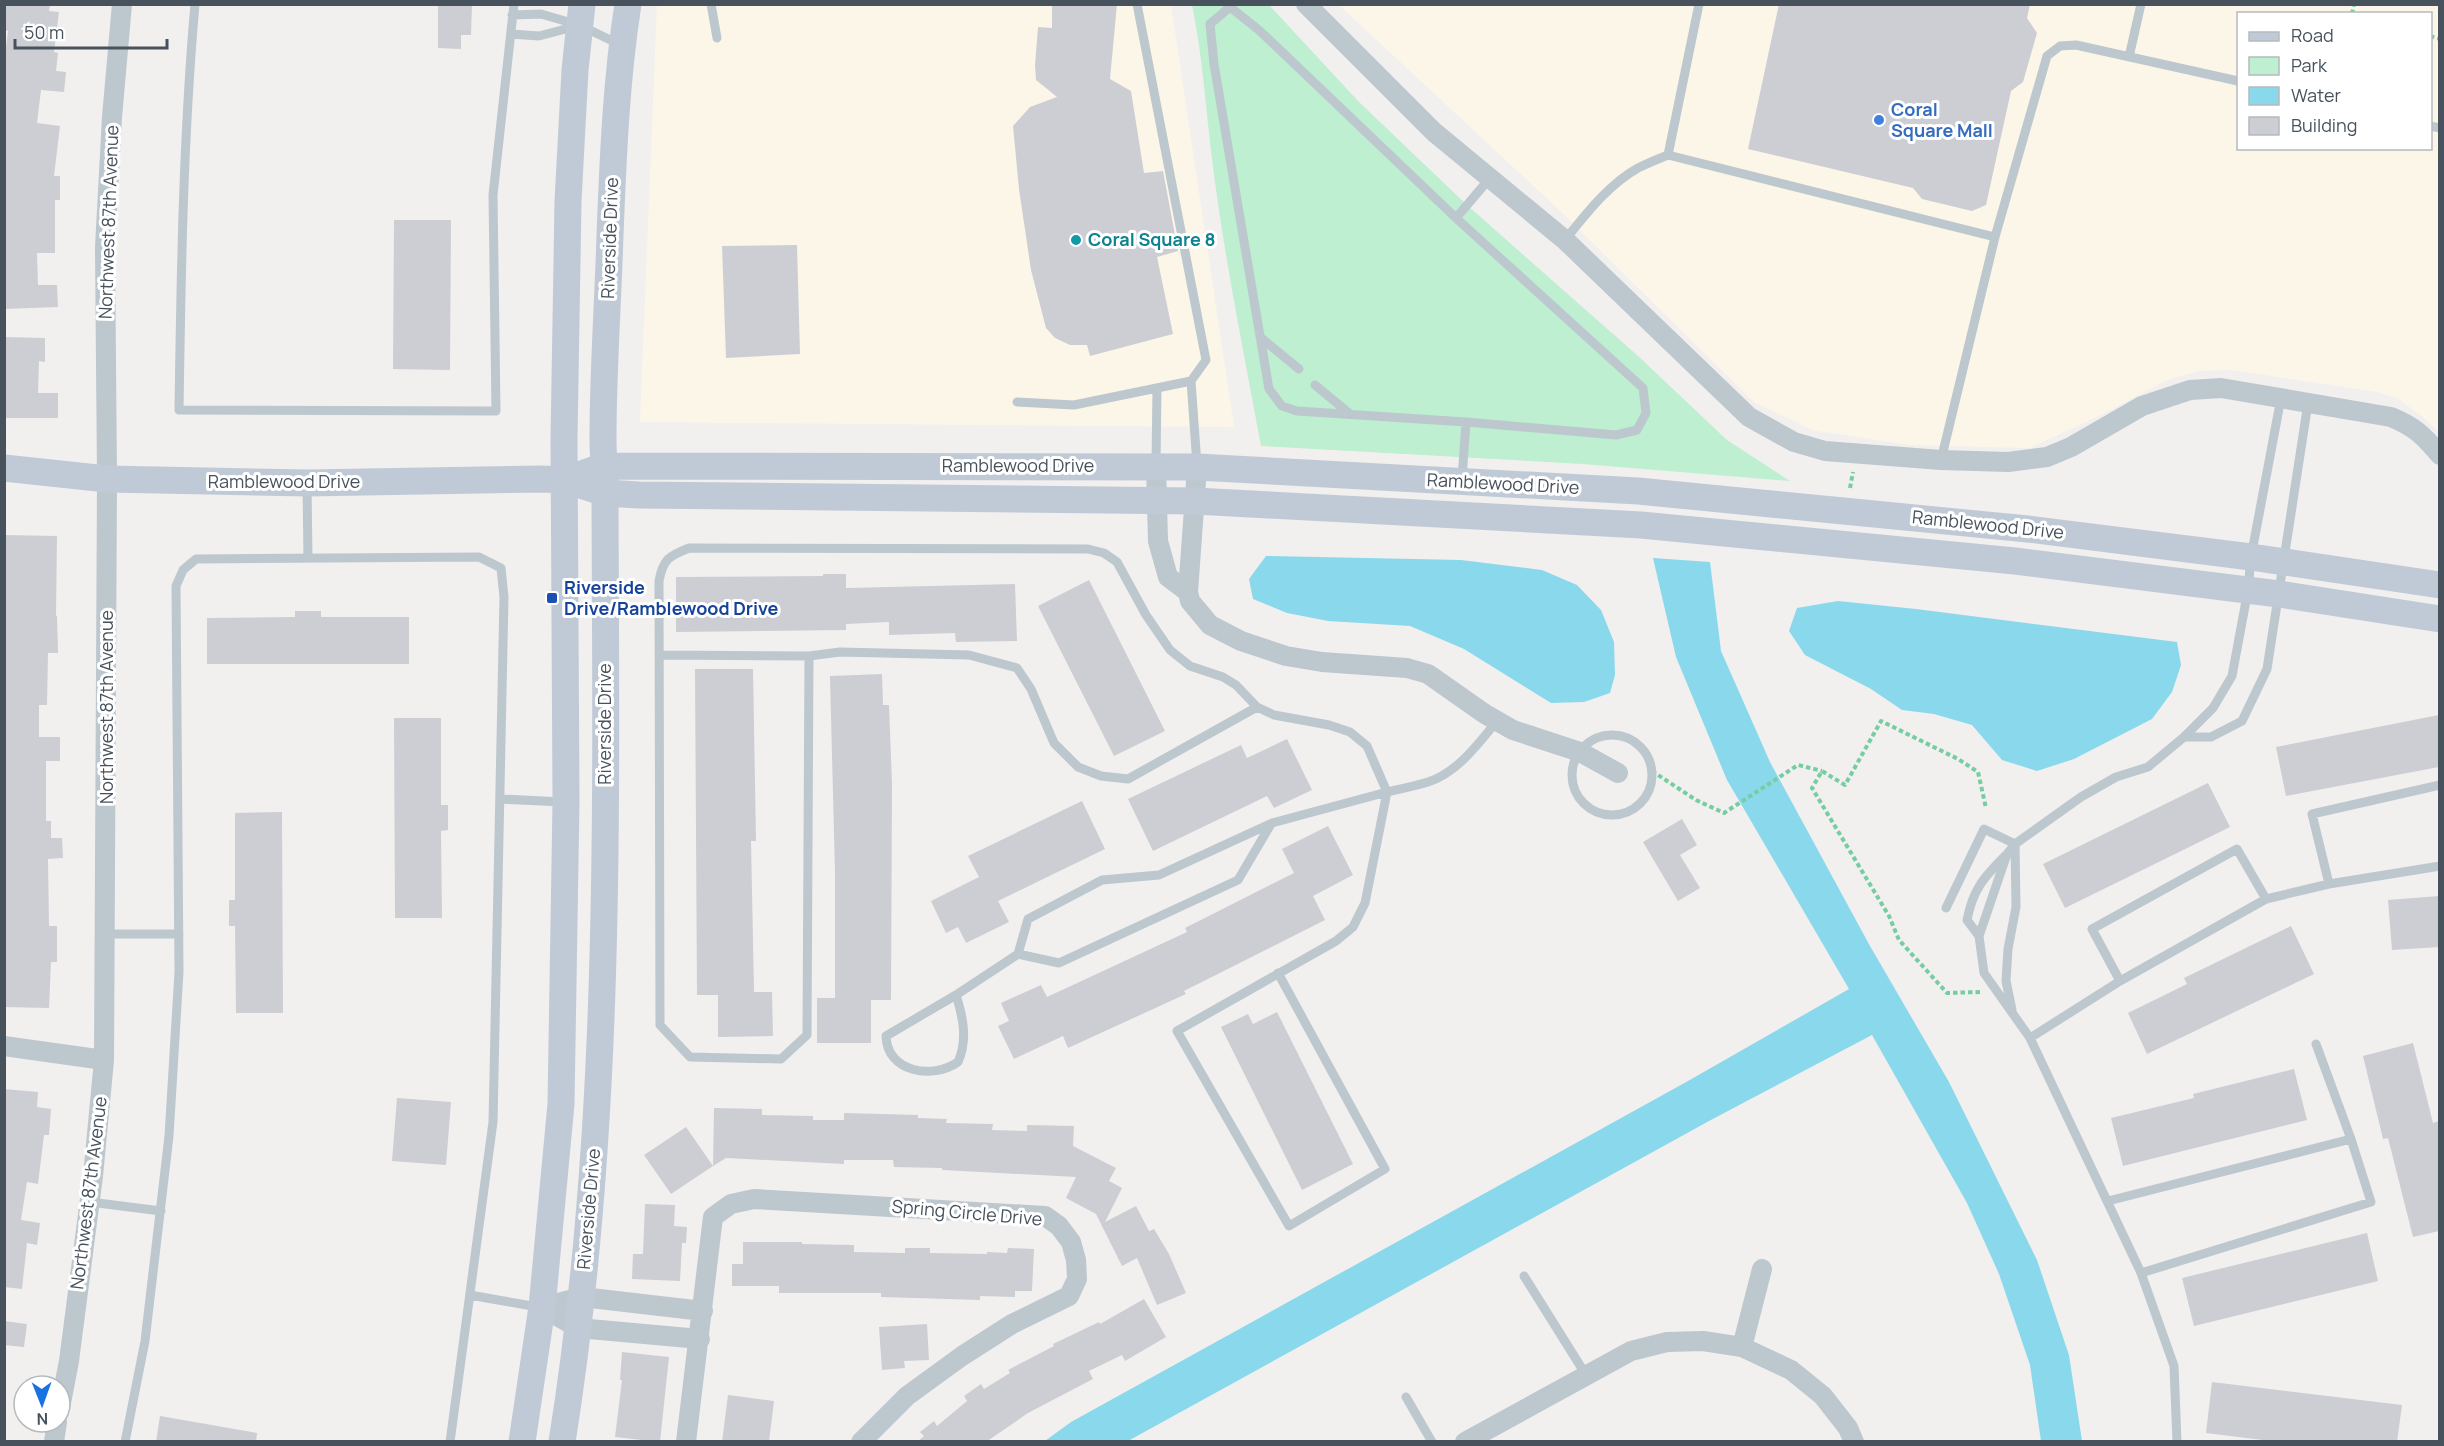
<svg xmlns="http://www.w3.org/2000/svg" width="2444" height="1446" font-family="Manrope,sans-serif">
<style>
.commercial{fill:#fcf6e9;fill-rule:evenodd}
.green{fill:#bdefd0}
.water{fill:#8ad8ec}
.building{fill:#ccced4}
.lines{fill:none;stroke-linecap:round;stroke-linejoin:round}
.path{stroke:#75cda1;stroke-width:4;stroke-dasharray:4.5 3;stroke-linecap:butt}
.lane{stroke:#bdc7ce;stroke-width:9}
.street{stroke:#bdc7ce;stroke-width:20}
.secondary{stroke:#c0cad6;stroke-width:27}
.shop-dot{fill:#3f7fe0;stroke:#fff;stroke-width:2}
.culture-dot{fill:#0f9aa8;stroke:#fff;stroke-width:2}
.transit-dot{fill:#1a4fb4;stroke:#fff;stroke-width:2}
.labels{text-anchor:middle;stroke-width:6;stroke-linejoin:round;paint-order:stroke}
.shop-label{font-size:18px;font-weight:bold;fill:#366cbe;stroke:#fff;text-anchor:start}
.street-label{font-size:18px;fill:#47525d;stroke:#fff}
.culture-label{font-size:18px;font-weight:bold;fill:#0d838f;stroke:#fff;text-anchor:start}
.transit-label{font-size:18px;font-weight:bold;fill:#164399;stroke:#fff;text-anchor:start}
</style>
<rect width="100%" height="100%" fill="#f2efef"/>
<path class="commercial" d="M657,5H1171L1234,427L640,422Z
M1339,5H2439V432L2423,417L2397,398L2377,392L2231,370L2199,371L2167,380L2105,413L2030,448L1910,445L1812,430L1754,402L1553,204ZM2238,14H2430V148H2238Z"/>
<path class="green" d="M1192,5H1269L1359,102L1468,206L1638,356L1727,440L1790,481L1583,464L1261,446C1244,354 1225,261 1213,167C1206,113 1203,58 1192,5Z"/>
<path class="water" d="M1266,556L1461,560L1542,570L1577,585L1601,610L1614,642L1615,675L1610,693L1584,702L1551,703L1464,649L1410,626L1328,621L1287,613L1253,599L1249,579Z
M1653,558L1710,562L1721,651L1770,762L1870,946L1949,1082L2037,1260L2069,1355L2082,1441H2041L2030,1365L1999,1274L1967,1203L1872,1035L1709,1121L1128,1441H1045L1071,1422L1688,1081L1849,989L1727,780L1676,657Z
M1838,601L1916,609L2177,642L2181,665L2172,692L2152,719L2074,759L2037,771L2002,760L1972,725L1934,714L1902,710L1871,689L1805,655L1789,631L1797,608Z"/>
<path class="building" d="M4,4H50L49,11L59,12L54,52L58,53L56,71L66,72L64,92L41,90L37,123L60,126L54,176H60V200H55V253H37L38,285H57L58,307L4,309V63L8,31L4,30Z
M438,4H472L471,35H461V49L438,48Z
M1052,4H1117L1110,79L1131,91L1144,173L1163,171L1178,251L1157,257L1173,334L1090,356L1087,345H1070L1055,338L1046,328L1031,270L1019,189L1013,126L1030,107L1057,97L1036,80L1035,65L1038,27L1052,28Z
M1779,4H2030L2027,18L2037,33L2023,82L2011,91L1986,205L1972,211L1922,199L1913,188L1748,149Z
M394,220H451L450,370L393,369Z
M797,245L800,354L726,358L722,246Z
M4,337L45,338V362L39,361L38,393H58V418H4Z
M4,535L57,536L56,616H57L58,653H48L47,705H39V737H60V761H46V821H51V838H62L63,858L48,859L49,926H57V962H51L49,1008L4,1007Z
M823,574H846V588L1015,584L1017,641L956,642L955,633L889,635V622L846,624V630L676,632V577L823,576Z
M1089,580L1165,731L1114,756L1038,606Z
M295,611H321V617H409V664H207V618L295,617Z
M695,669H753L756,841H751L754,992H772L773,1036L718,1037V995H697Z
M882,674L883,705H889L892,784L891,1000H871V1043H817V998H835V872L830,676Z
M2439,715V767L2286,796L2276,747Z
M394,718H441V805H448V830L441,831L442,918H395Z
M1287,739L1312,790L1274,808L1267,796L1153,851L1128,799L1241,745L1247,758Z
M2208,783L2230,827L2065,908L2043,864Z
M1082,801L1105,849L998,901L1009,922L966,943L958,927L946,933L931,901L979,877L968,856Z
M282,812L283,1013H236L235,926H229V900H235V813Z
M1682,819L1697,845L1680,855L1700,888L1678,901L1643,842Z
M1328,826L1353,875L1313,896L1325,920L1184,991L1186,994L1068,1048L1063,1036L1014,1059L998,1026L1009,1021L1001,1003L1041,985L1047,997L1187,932L1185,928L1294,873L1282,849Z
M2439,896V947L2392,950L2388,900Z
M2291,926L2314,974L2147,1054L2128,1013L2187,984L2184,978Z
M1277,1012L1353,1164L1302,1190L1221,1027L1248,1014L1253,1024Z
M2413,1043L2433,1123L2439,1121V1231L2413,1237L2388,1138L2383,1139L2363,1056Z
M2294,1069L2307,1120L2123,1166L2111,1118L2194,1098L2193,1094Z
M4,1089L38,1092L37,1107L51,1109L49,1135H44L38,1184L27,1182L21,1220L40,1223L37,1245L27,1243L22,1289L4,1287Z
M397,1098L451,1102L446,1165L392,1161Z
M714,1108L762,1109V1115L813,1116V1120H844V1113L918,1115V1118L947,1119L946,1123L993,1124L992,1130L1027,1131V1125L1074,1126L1073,1146L1116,1168L1109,1181L1122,1188L1105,1222L1136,1206L1149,1231L1154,1229L1169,1254L1186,1293L1157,1305L1137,1258L1122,1266L1096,1214L1066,1198L1076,1177L942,1170V1168L894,1167L893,1160H844V1164L726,1158L713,1166Z
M686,1127L713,1166L671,1194L644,1155Z
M645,1204L675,1205L674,1226L687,1227L686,1243H682L680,1281L632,1279L633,1254H643Z
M2367,1233L2378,1281L2194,1326L2182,1278Z
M743,1242H802V1244L854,1245V1252L905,1253V1248H930V1253L987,1254V1252L1007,1253L1008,1248L1034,1249L1032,1291H1015V1297L980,1296V1300L881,1297V1293H779V1286H732V1264H743Z
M1144,1299L1166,1337L1125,1361L1122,1355L1089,1371L1093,1379L1028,1413L986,1442H917L924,1436L920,1432L934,1421L937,1426L967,1401L964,1396L981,1384L984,1389L1010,1373L1008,1370L1054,1346L1053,1344L1099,1322L1100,1324Z
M4,1321L27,1324L24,1347L4,1345Z
M927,1324L929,1360L904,1361L905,1368L882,1370L879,1327Z
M622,1352L669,1357L660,1442L615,1437L622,1380H620Z
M2212,1382L2402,1405L2397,1442H2279L2206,1433Z
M728,1395L774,1401L769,1442H722Z
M160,1416L257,1433L256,1442H156Z"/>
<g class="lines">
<path class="path" d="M2352,14L2354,4
M2430,36L2440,39
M1850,488L1853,472
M1652,771L1696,800L1724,813L1798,765L1822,771
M1980,992L1947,993L1899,940L1889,916L1812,788L1822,771L1845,785L1881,721L1958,759L1978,772L1986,808"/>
<path class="lane" d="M195,4C183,140 181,274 179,410L496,411L493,195L514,4
M711,4L717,38
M1137,4L1206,360L1191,381L1197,465
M512,15L541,14L579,25L621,45
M511,34L539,36L577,26
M2129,57L2141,4
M2430,126L2440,128
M1668,155L1699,4
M1456,218L1490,178
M1565,240C1586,214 1609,184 1638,168C1648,163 1658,159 1668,155L1995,237
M1260,337L1299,369
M1315,385L1350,414
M1017,402L1074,405L1191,381
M1941,460L1995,237L2047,56L2060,46L2076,45L2238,81
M1156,464L1157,388
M1462,479L1466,422L1297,411L1282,406L1269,389L1214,64L1210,24L1230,7L1260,31L1456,218L1643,388L1646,413L1637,430L1616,435L1466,422
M307,486L308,558
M660,655L809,656
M1572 775a40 40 0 1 1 80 0a40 40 0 1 1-80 0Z
M2184,737H2211L2242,721L2267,669L2308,403
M500,799L564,802
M2015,844L2007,854L1979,936L1984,973L2030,1038L2141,1273L2174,1366L2177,1442
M2329,884L2312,814L2440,785
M1946,908L1984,829L2015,844L2081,797L2116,777L2148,767L2184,737L2213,708L2232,676L2248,590L2251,557L2281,398
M106,934H179
M1979,936L1967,920C1973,889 1984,877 2006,855
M1018,954L1059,963L1238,880L1271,824
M1278,973L1385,1169L1289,1226L1177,1031L1336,941L1353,927L1365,903L1387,792C1400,789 1415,786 1428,782C1457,773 1478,744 1497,721
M2120,981L2092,929L2237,849L2266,899
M956,995C963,1017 968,1040 958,1062C932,1080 887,1072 886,1036L956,995L1018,954L1028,919L1102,880L1159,875L1272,823L1387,792L1367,746L1350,732L1329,725L1274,715L1257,707L1236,685L1223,677L1190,666L1170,650L1146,615L1117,562L1104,553L1088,549L689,548C669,556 663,559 659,581L660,1025L690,1057L781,1059L807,1035L809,656L840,652L969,655L1017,668L1031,689L1054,743L1078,767L1101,776L1128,779L1257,707
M2012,1010L2006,981L2008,949L2016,907L2015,844
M2030,1038L2120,981L2266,899L2329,884L2440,866
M2316,1044L2351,1139
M2108,1201L2351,1139L2371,1202L2141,1273
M90,1202L161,1211
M1524,1276L1586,1375
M470,1295L538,1307
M1406,1397L1432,1442
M125,1442L145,1341L169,1136L179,972L176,586L183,570L196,559L479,557L501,568L504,597L493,1122L450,1442"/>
<path class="street" d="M1306,4L1434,132L1565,240L1749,417L1794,442L1825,451L1941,460L2008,462L2047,457L2071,447L2142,406L2190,390L2221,388L2391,417C2415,427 2423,435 2440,455
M1156,466L1158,541L1168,577L1188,592
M1197,467L1188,592L1190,601L1210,625L1241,641L1286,656L1322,662L1407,668L1428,674L1485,714L1513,730L1580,752L1618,773
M4,1046L104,1060
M542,1307L582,1297L703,1311
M542,1307L578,1328L700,1339
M1742,1347L1762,1269
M60,1408L69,1361L93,1176L104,1060L107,479L105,247L112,117L122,4
M54,1442L57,1422
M686,1442L713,1217L731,1204L754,1199L1045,1216L1059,1226L1071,1242L1076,1260L1077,1279L1069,1296L1012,1324L962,1356L907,1396L861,1442
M1465,1442L1631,1351L1667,1342L1703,1341L1742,1347L1791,1370L1823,1396L1848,1428L1854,1442"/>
<path class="secondary" d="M4,468L107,479L307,483L542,479L565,480L605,493L639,495L1195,501L1641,525L2015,561L2279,594L2440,619
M565,480L604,466L1197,467L1638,491L2028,529L2251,557L2440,585
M522,1442L542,1307L561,1104L566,802L564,439L568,201L575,70L582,4
M562,1442C612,1129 606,811 605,496C605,476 603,457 603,438C603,370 608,303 610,235C613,158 616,81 628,4"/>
</g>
<circle class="shop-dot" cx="1879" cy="120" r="6"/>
<circle class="culture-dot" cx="1076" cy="240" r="6"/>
<rect class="transit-dot" x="546" y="592" width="12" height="12" rx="3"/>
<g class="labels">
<g class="shop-label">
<text x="1891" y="116">Coral<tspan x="1891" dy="21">Square Mall</tspan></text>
</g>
<g class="street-label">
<text transform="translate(109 222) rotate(-88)" y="6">Northwest 87th Avenue</text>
<text transform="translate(610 238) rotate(-88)" y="6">Riverside Drive</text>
<text x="1018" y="472">Ramblewood Drive</text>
<text x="284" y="488">Ramblewood Drive</text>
<text transform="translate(1503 484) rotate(3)" y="6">Ramblewood Drive</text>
<text transform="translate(1988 525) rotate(6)" y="6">Ramblewood Drive</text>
<text transform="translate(107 707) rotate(-90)" y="6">Northwest 87th Avenue</text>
<text transform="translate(605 724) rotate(-90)" y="6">Riverside Drive</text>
<text transform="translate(89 1193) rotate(-83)" y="6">Northwest 87th Avenue</text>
<text transform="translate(589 1209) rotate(-85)" y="6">Riverside Drive</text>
<text transform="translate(967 1213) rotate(5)" y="6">Spring Circle Drive</text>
</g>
<g class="culture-label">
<text x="1088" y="246">Coral Square 8</text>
</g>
<g class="transit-label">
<text x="564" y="594">Riverside<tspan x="564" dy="21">Drive/Ramblewood Drive</tspan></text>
</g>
</g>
<rect width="2444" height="1446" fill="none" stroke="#47525d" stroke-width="12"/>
<rect x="2237" y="12" width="195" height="138" fill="#ffffff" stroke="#b5babe" stroke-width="1.5"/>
<rect x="2249" y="32" width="30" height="9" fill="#c0cad6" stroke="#b5babe" stroke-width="1.5"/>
<text x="2291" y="42" font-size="18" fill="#47525d">Road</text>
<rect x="2249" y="57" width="30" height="18" fill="#bdefd0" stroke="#b5babe" stroke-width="1.5"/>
<text x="2291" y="72" font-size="18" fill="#47525d">Park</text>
<rect x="2249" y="87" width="30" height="18" fill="#8ad8ec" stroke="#b5babe" stroke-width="1.5"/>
<text x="2291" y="102" font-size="18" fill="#47525d">Water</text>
<rect x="2249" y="117" width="30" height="18" fill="#ccced4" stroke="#b5babe" stroke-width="1.5"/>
<text x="2291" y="132" font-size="18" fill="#47525d">Building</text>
<g transform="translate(42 1404) rotate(179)"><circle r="28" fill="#ffffff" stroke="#b5babe" stroke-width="1.5"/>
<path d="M0-4.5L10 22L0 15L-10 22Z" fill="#1872e2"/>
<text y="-9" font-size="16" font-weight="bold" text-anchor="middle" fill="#47525d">N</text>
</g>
<path d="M15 39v9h152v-9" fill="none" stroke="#47525d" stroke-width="3"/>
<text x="24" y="39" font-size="18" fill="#47525d" stroke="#ffffff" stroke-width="4.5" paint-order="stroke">50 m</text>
</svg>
